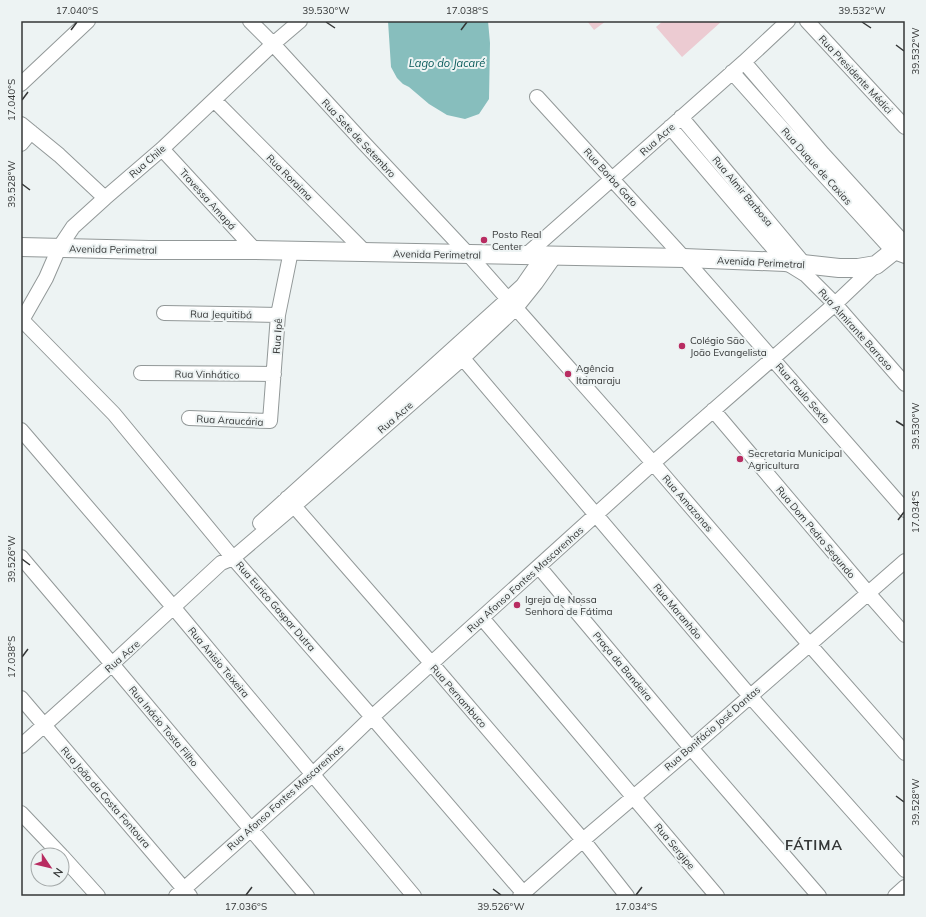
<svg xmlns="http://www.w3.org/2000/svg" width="926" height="917" font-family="Mulish,sans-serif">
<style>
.green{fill:#eccbd2}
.water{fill:#87bebd}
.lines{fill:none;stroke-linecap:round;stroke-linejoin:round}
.minor-casing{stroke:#929898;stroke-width:16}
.major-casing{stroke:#929898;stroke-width:20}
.minor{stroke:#fff;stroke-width:14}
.major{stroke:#fff;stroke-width:18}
.ticks{fill:none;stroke:#353737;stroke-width:1.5}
.poi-dot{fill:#b82c61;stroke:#edf3f3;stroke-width:1.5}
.labels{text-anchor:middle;stroke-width:4;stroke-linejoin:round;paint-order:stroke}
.street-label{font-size:10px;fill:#353737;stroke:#edf3f3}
.poi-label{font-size:10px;fill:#353737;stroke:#edf3f3;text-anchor:start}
.water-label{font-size:11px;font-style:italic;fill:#055858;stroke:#edf3f3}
.district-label{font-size:14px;font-weight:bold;letter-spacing:1px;fill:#353737;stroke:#edf3f3}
.neatline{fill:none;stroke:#353737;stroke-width:1.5}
.ticks-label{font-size:10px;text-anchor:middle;fill:#353737}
</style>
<rect width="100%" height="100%" fill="#edf3f3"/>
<path class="green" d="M587,21H606L594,30Z
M663,21H722L682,57L656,27Z"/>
<path class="water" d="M388,21H488L490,43L489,99L479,114L465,119L447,115L429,104L409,87L403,84L397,78L391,67Z"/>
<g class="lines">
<defs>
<path id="minor" d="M250,21L273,44L362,141L468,254L653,463L809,644L905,753
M807,21L905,127
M744,62L823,154L904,243L905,247
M732,72L812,162L894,252L905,256
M21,84L88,21
M537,97L684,258L905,510
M214,100L366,253
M681,117L805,265L806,269
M21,124L59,155L105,198
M670,127L785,262L806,275L835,304L905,384
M21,144L31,132
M162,149L255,250
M525,256L744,62L788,21
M164,313L278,315
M22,320L114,414L233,558L372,717L526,896
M21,322L46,278L59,248L73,227L105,198L162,149L273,44L300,21
M454,348L750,696L905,870
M141,373L274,374
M713,410L868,593L905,635
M189,418L270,421L278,315L291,251
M21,430L174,608L414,896
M287,498L294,506L432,664L583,840L627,896
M260,523L508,299L523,285L543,256
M21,557L112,664L307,896
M539,567L691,748L819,896
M482,618L717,896
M21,698L190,896
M21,746L112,664L221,563L233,558L294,506L463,358L516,308L536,283L555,256
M21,813L61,855
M62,856L98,896
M176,896L313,774L372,717L653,463L835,304L876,265
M520,896L583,840L691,748L905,561
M895,896L905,887"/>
<path id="major" d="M21,247L149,250H255L684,258L785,262L839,268H858L876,265L905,242"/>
</defs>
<use href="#minor" class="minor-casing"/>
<use href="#major" class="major-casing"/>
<use href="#minor" class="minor"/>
<use href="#major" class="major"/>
</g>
<path class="ticks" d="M326,22L335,28M862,22L871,28M71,30L77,22M461,30L467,22M896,45L904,51M22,100L28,92M22,184L30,190M896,421L904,426M898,520L904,512M22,559L30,565M22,657L28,649M896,796L904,802M493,889L501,895M246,895L252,887M636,895L642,887"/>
<g class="poi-dot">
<circle cx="484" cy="240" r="4"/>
<circle cx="682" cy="346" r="4"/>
<circle cx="568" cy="374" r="4"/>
<circle cx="740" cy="459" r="4"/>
<circle cx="517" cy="605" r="4"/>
</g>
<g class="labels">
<g class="street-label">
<text transform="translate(856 74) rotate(47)" y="4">Rua Presidente Médici</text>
<text transform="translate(359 138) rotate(47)" y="4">Rua Sete de Setembro</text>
<text transform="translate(657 139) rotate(-42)" y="4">Rua Acre</text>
<text transform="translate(147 161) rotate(-41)" y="4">Rua Chile</text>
<text transform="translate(817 166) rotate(48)" y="4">Rua Duque de Caxias</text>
<text transform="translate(290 177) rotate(45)" y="4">Rua Roraima</text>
<text transform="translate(611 177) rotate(48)" y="4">Rua Borba Gato</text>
<text transform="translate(743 191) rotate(50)" y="4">Rua Almir Barbosa</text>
<text transform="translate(208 199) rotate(48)" y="4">Travessa Amapá</text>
<text transform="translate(113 249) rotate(1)" y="4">Avenida Perimetral</text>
<text transform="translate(437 254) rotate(1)" y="4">Avenida Perimetral</text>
<text transform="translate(761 262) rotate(3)" y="4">Avenida Perimetral</text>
<text transform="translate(221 314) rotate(1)" y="4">Rua Jequitibá</text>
<text transform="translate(856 329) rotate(48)" y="4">Rua Almirante Barroso</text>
<text transform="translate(277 336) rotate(-86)" y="4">Rua Ipê</text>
<text transform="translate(207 374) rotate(1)" y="4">Rua Vinhático</text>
<text transform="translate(803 393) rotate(49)" y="4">Rua Paulo Sexto</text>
<text transform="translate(395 417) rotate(-41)" y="4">Rua Acre</text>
<text transform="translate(230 420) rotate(3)" y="4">Rua Araucária</text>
<text transform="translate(688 503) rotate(49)" y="4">Rua Amazonas</text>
<text transform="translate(816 532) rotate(50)" y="4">Rua Dom Pedro Segundo</text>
<text transform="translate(525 579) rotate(-42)" y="4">Rua Afonso Fontes Mascarenhas</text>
<text transform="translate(276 606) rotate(49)" y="4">Rua Eurico Gaspar Dutra</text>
<text transform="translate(678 611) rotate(50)" y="4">Rua Maranhão</text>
<text transform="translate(122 656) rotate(-42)" y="4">Rua Acre</text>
<text transform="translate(219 662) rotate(50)" y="4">Rua Anisio Teixeira</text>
<text transform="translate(623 666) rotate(50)" y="4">Praça da Bandeira</text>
<text transform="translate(459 696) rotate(49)" y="4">Rua Pernambuco</text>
<text transform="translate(164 726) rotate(50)" y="4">Rua Inácio Tosta Filho</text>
<text transform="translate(712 728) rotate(-41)" y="4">Rua Bonifácio José Dantas</text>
<text transform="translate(106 797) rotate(49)" y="4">Rua João da Costa Fontoura</text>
<text transform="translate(285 797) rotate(-42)" y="4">Rua Afonso Fontes Mascarenhas</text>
<text transform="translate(675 846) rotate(50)" y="4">Rua Sergipe</text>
</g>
<g class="poi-label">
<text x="492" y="238">Posto Real<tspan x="492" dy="12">Center</tspan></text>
<text x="690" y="344">Colégio São<tspan x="690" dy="12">João Evangelista</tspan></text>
<text x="576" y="372">Agência<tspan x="576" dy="12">Itamaraju</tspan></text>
<text x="748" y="457">Secretaria Municipal<tspan x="748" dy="12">Agricultura</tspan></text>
<text x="525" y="603">Igreja de Nossa<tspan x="525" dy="12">Senhora de Fátima</tspan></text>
</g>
<g class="water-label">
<text x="447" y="67">Lago do Jacaré</text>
</g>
<g class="district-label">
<text x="814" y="850">FÁTIMA</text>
</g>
</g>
<rect width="926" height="917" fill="none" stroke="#edf3f3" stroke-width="44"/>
<g transform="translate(50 867) rotate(125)"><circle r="19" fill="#edf3f3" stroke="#a3a8a8"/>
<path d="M0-3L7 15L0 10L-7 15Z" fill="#b82c61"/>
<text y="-6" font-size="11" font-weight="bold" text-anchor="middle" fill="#353737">N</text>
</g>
<rect x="22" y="22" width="882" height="873" class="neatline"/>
<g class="ticks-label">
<text x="77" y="14">17.040°S</text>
<text x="326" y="14">39.530°W</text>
<text x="467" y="14">17.038°S</text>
<text x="862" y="14">39.532°W</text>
<text transform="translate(915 51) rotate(-90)" y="4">39.532°W</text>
<text transform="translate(11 100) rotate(-90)" y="4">17.040°S</text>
<text transform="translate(11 184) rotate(-90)" y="4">39.528°W</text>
<text transform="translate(915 426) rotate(-90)" y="4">39.530°W</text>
<text transform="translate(915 512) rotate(-90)" y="4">17.034°S</text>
<text transform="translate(11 559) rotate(-90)" y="4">39.526°W</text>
<text transform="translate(11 657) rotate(-90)" y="4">17.038°S</text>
<text transform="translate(915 802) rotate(-90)" y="4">39.528°W</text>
<text x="246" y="910">17.036°S</text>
<text x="501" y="910">39.526°W</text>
<text x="636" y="910">17.034°S</text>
</g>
</svg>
